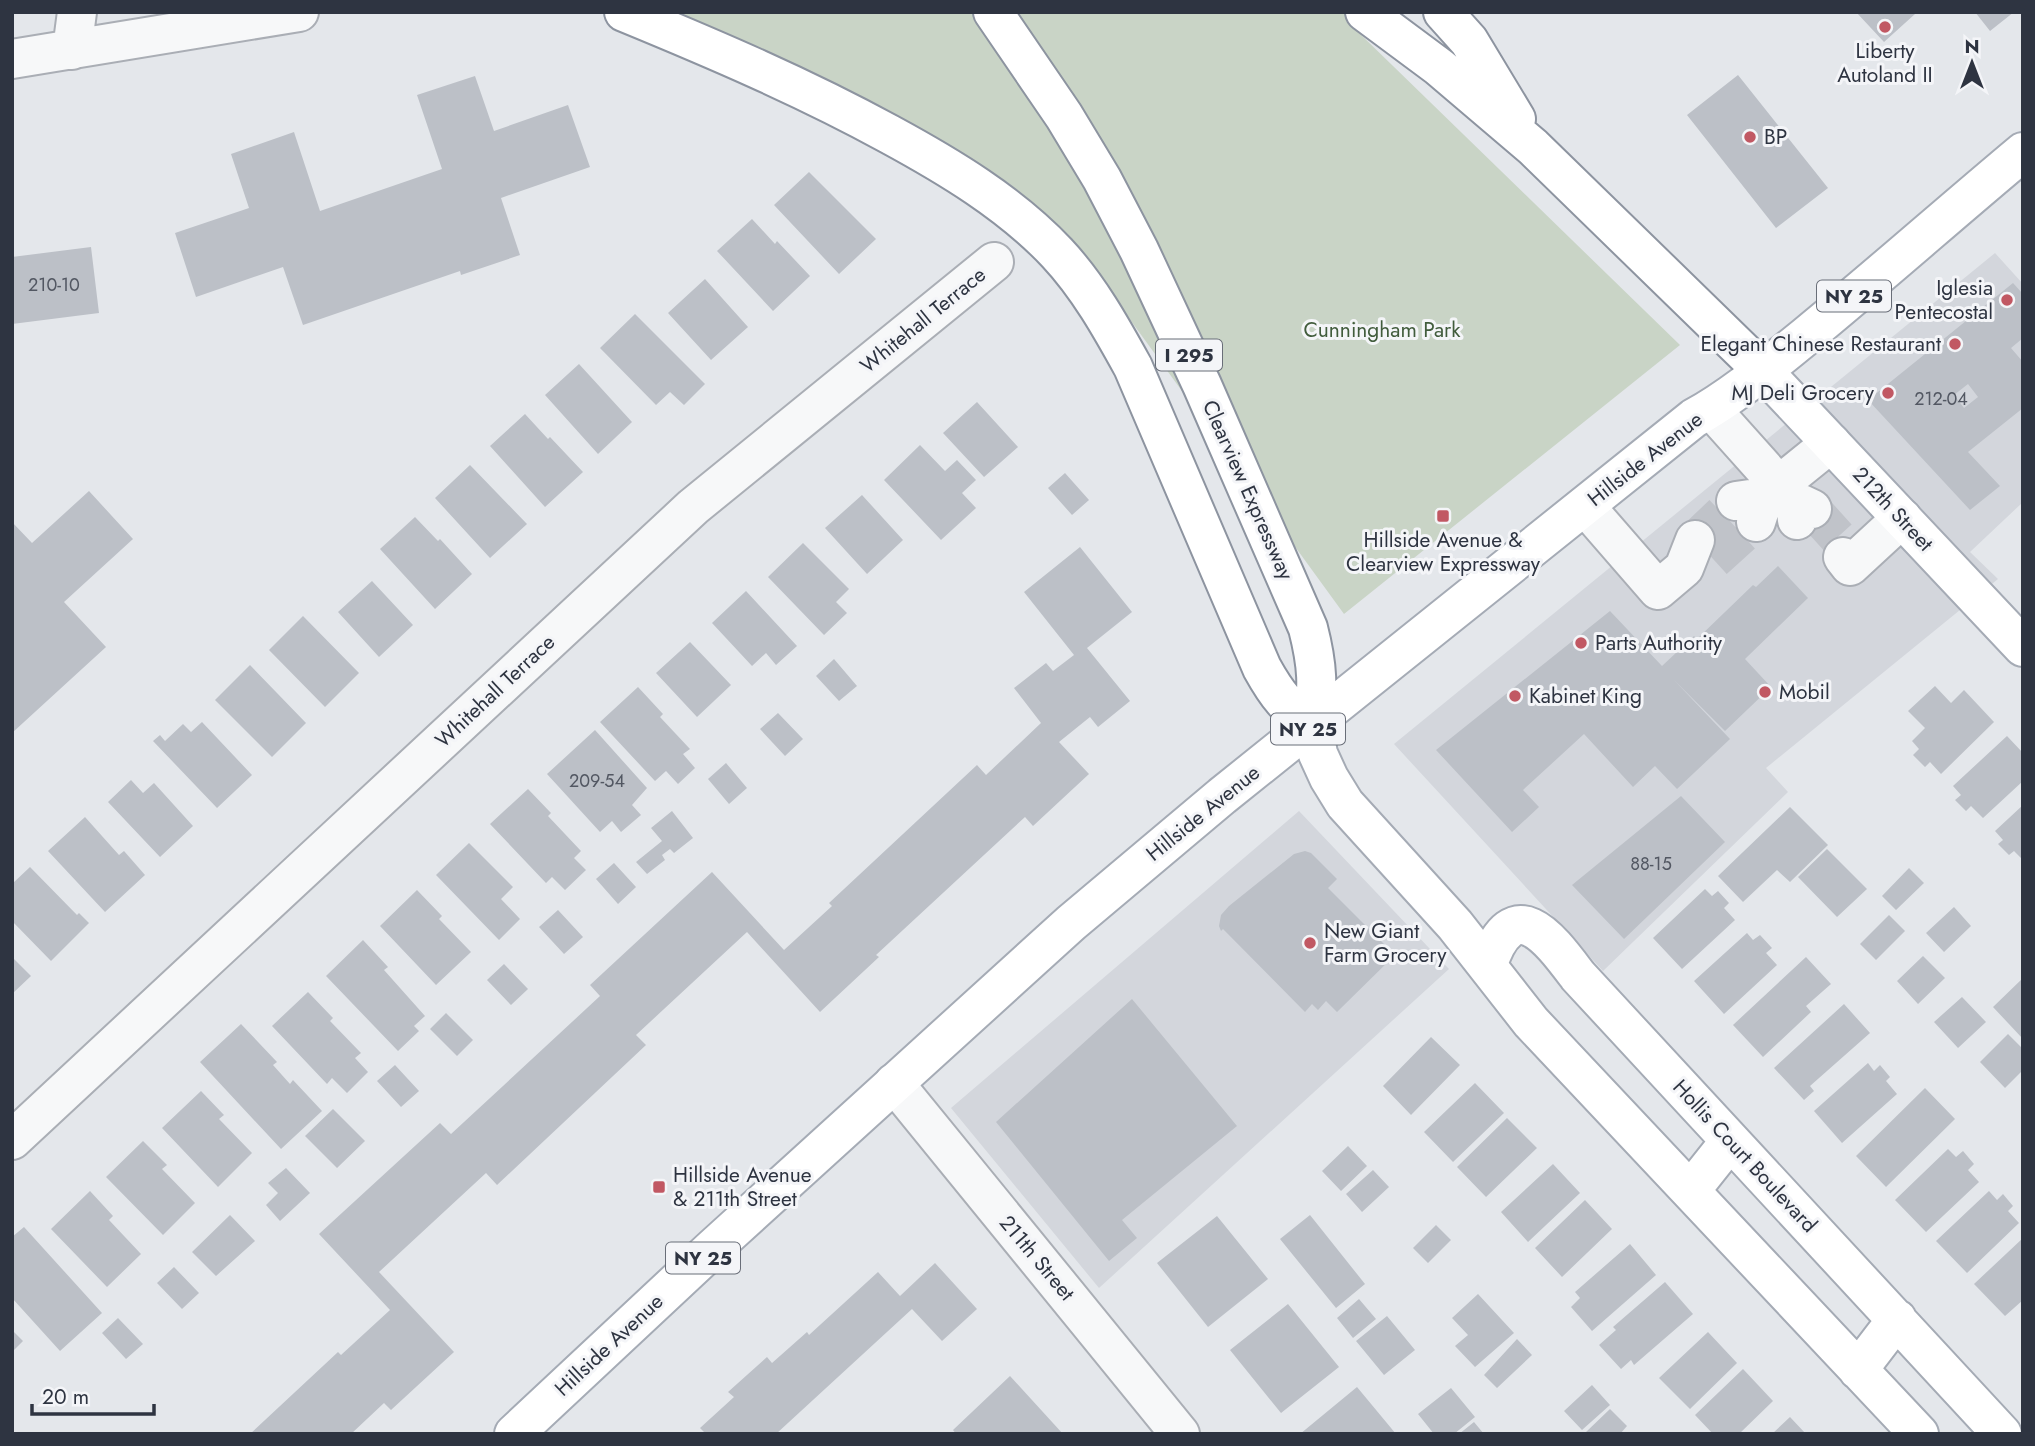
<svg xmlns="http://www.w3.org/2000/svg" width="2035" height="1446" font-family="Jost,sans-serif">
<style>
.built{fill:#d3d6dc}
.green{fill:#c9d4c6}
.building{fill:#bcc0c7;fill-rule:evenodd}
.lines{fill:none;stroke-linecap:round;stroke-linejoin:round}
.minor-tunnel{stroke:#c0c3c9;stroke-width:38;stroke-dasharray:38 19;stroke-linecap:butt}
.minor-casing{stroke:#aaaeb5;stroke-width:42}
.major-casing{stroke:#a5abb5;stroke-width:42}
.highway-casing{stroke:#8d94a0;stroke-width:42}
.minor{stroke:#f7f8f9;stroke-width:38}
.major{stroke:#fff;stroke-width:38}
.highway{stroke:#fff;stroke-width:38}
.poi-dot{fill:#c15863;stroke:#f4f5f8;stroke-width:2.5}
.labels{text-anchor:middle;stroke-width:6;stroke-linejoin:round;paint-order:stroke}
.number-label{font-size:18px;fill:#525762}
.shield{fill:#f4f5f8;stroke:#696e78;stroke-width:2}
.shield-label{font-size:19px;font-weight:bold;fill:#2e3441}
.poi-label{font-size:21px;fill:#2e3441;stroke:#f4f5f8;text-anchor:start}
.street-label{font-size:21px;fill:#2e3441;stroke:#f4f5f8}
.park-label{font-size:21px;fill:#415c3c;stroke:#f4f5f8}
</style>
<rect width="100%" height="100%" fill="#e4e7eb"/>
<path class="built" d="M1995,253L2023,284V502L1970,552L1998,579L1766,768L1788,792L1603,971L1394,744Z
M1299,811L1449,969L1099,1288L951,1108Z"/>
<path class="green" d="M654,12H1379L1357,31L1680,345L1344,614L1070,237L1040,209L1007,182Z"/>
<path class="building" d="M1856,12H1913L1915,14L1884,42Z
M1975,12H2014L1990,31Z
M1738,75L1828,188L1776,228L1687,115Z
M475,76L494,131L568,105L590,167L501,198L520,255L461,275L460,271L303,325L283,267L196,297L175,233L249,208L231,154L294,132L320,211L442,169L417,95Z
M809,172L876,239L839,274L774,205Z
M752,219L775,244L777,241L810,276L773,311L717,251Z
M91,247L99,313L12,324V257Z
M705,279L748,327L711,360L668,313Z
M2013,283L2023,294V338L2011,348L2023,362V408L1968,452L2000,486L1970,510L1868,400ZM1968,384L1978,397L1964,408L1954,395Z
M635,314L705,384L684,405L670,392L656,405L600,348Z
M579,364L632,422L598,454L545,395Z
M977,402L1018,447L984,477L943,433Z
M525,414L548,439L550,437L583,472L545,507L490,446Z
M920,445L945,471L957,460L976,480L962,493L976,508L941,540L884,480Z
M470,465L527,524L490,558L435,498Z
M1065,473L1089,500L1072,515L1048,488Z
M89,491L133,539L64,602L106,647L12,733V522L32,543Z
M862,495L903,540L867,574L825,528Z
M415,517L438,541L440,539L472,574L435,609L380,549Z
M803,543L849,589L836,602L847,613L824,635L768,577Z
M1080,547L1132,612L1087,648L1130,701L1098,727L1090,717L1059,742L1089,774L1033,826L1025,817L876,955L879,957L820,1012L747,932L636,1035L646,1045L497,1185L486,1173L379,1272L454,1352L391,1410L384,1403L351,1434H250L338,1352L341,1355L390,1310L319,1234L440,1123L451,1134L503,1086L600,996L590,985L712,872L784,950L832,906L829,903L977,765L986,775L1041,723L1014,688L1046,663L1053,671L1074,655L1024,592Z
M1778,566L1808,598L1745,659L1771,687L1725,731L1674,680L1730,739L1677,789L1655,766L1633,787L1584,734L1523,790L1539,807L1512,832L1436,750L1610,611L1662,666L1694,636L1697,639L1753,585L1756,587Z
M372,581L413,625L379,657L338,612Z
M746,591L797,646L776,665L766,653L752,666L712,623Z
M303,616L359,673L325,707L269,650Z
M690,642L731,685L697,717L656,673Z
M834,659L857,686L839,701L816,676Z
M250,665L306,723L272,757L215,700Z
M1935,686L1951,703L1964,690L1994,722L1941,774L1930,762L1925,767L1913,755L1919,749L1912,741L1925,728L1908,711Z
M638,687L663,714L660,717L690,749L683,754L695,768L678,784L666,771L655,781L600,722Z
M778,713L803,739L785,756L760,729Z
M202,722L252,775L217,808L153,741L160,735L165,741L183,724L191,732Z
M595,730L647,788L632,805L641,815L621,832L612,821L600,832L547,774Z
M2007,736L2023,753V781L1983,818L1971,806L1966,811L1955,800L1961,795L1953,786Z
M726,763L747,788L729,804L708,779Z
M131,780L143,793L154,783L193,826L160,857L108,802Z
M528,789L551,813L548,816L581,851L574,858L586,870L565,890L552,877L546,883L490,824Z
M1681,796L1725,842L1624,939L1572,885Z
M2023,805V860L2014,851L2009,855L1998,844L2003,840L1995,831Z
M1790,807L1828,845L1790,882L1777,870L1743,902L1718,876Z
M672,811L693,838L674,853L670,849L662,855L665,860L647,874L636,862L662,841L651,828Z
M85,817L119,855L124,851L145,875L105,912L48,851Z
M469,843L513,887L501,899L520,919L499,940L436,875Z
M1827,849L1867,889L1837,917L1798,877Z
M1305,851L1311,853L1337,879L1328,888L1395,955L1337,1012L1326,1001L1318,1010L1312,1004L1305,1012L1223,929L1221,931L1219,926L1221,915L1229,906L1294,854Z
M614,863L636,887L618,904L596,879Z
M30,867L77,915L79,913L89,923L51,961L12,921V884Z
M1909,868L1924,883L1896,910L1882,896Z
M1705,889L1712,896L1718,891L1729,903L1724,908L1735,920L1682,969L1653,938Z
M417,890L442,916L439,919L471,952L436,985L380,926Z
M1954,907L1971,926L1944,952L1926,933Z
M558,910L583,937L564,954L539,927Z
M1889,915L1905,931L1876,960L1860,944Z
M1747,933L1753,940L1760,935L1772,948L1766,953L1777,965L1724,1014L1694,981Z
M363,940L388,967L384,970L425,1016L414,1026L419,1031L398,1051L326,976Z
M1923,956L1945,978L1918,1004L1897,981Z
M12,957L31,976L12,994Z
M1806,957L1831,984L1806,1006L1811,1012L1763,1057L1733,1025Z
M504,964L528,989L511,1005L487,980Z
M2023,978V1039L1993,1007Z
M308,992L333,1018L330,1021L361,1053L355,1058L368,1072L347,1093L332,1078L327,1084L272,1026Z
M1962,997L1986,1022L1958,1048L1934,1022Z
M1132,999L1237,1126L1122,1220L1137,1238L1109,1261L996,1122Z
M1844,1004L1870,1033L1810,1086L1814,1091L1804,1100L1774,1068Z
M446,1013L473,1040L457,1056L430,1029Z
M241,1024L277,1062L273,1065L290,1084L293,1080L322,1111L281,1149L200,1062Z
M2008,1034L2023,1049V1070L2005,1088L1980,1062Z
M1431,1037L1460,1065L1411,1115L1383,1086Z
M1868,1063L1874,1071L1880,1065L1890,1077L1886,1081L1897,1094L1842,1143L1814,1111Z
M395,1065L419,1091L401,1107L377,1081Z
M1475,1083L1504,1113L1453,1162L1424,1132Z
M1925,1088L1955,1119L1886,1187L1856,1156Z
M201,1091L224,1115L219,1119L252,1153L218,1187L162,1128Z
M333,1109L365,1141L337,1168L305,1136Z
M1507,1118L1537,1148L1486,1197L1457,1167Z
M143,1141L167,1165L162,1169L195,1203L163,1235L106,1177Z
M1348,1146L1367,1166L1341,1191L1322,1171Z
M1948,1149L1956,1157L1963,1151L1974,1164L1968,1170L1979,1182L1926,1232L1895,1200Z
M1553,1164L1580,1193L1528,1242L1501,1212Z
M286,1168L310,1193L280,1221L266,1205L278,1193L268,1183Z
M1373,1170L1389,1187L1362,1212L1346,1194Z
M90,1191L113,1216L109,1220L141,1254L107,1287L51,1229Z
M1989,1191L1997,1200L2003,1194L2013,1206L2008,1211L2019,1223L1967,1273L1936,1241Z
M1585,1200L1612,1229L1562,1277L1535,1248Z
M230,1215L255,1241L216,1276L192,1252Z
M1310,1215L1365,1284L1336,1308L1280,1239Z
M1217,1216L1268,1279L1208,1327L1157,1263Z
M1436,1225L1451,1240L1428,1263L1413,1248Z
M24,1227L102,1313L60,1351L12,1298V1237Z
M2023,1238V1300L2005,1316L1974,1284Z
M1630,1244L1656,1275L1592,1331L1571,1307L1580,1298L1575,1292Z
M935,1263L977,1309L942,1341L912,1309L776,1434H702L704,1432L700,1428L734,1397L728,1392L767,1357L772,1363L807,1332L809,1335L878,1272L900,1296Z
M174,1267L199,1293L182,1309L157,1283Z
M1665,1282L1693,1314L1634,1365L1631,1360L1621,1369L1599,1345L1616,1330L1613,1327Z
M1478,1294L1514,1333L1475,1367L1455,1346L1468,1335L1452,1318Z
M1359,1299L1376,1319L1353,1338L1337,1318Z
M1288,1304L1339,1367L1281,1413L1230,1350Z
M1387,1316L1415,1350L1384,1375L1356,1341Z
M118,1318L143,1344L126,1359L102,1333Z
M12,1330L23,1341L12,1352Z
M1708,1332L1737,1363L1690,1409L1659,1378Z
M1517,1339L1532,1355L1497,1388L1484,1375Z
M1743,1369L1773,1401L1739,1434H1713L1695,1415Z
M1010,1376L1063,1434H956L953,1430Z
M1592,1385L1610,1405L1582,1430L1564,1411Z
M1357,1387L1396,1434H1300Z
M1451,1388L1475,1417L1454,1434H1434L1418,1414Z
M1610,1409L1627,1426L1620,1434H1587L1586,1432Z
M1790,1417L1806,1434H1772Z
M1474,1422L1484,1434H1459Z"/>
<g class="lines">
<path class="minor-tunnel" d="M1812,509L1840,540
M1695,540L1736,501
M1714,560L1756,522"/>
<defs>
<path id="minor" d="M72,50L77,12
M12,59L299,12
M1711,409L1779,485L1831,443
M1736,501L1764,497L1756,522
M1585,506L1658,590L1684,568L1695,540
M1797,520L1795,501L1812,509
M1843,557L1850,566L1902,518
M894,1083L1180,1434
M12,1140L693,507L994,262"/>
<path id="major" d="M1763,371L2023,647
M1313,725L1318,754L1329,778L1345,804L1455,925L1531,1022L1919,1434
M1488,964C1514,889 1550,939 1578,976L2002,1434
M1691,1190L1730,1141
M1858,1370L1897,1319
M514,1434L712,1249L1071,923L1222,796L1694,418C1734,396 1770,365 1806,336C1879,276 1950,213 2023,152"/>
<path id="highway" d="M624,12C714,49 803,87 889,134C948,166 1010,203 1057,253C1088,286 1111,327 1133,367L1262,668C1277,695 1287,708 1313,725C1318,686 1318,667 1308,628L1202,385L1139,250L1102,179L1064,116L993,12
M1365,12L1439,67L1533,147L1763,371
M1443,12L1469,41L1516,119"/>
</defs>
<use href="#minor" class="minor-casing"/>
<use href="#major" class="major-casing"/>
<use href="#highway" class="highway-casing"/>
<use href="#minor" class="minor"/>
<use href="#major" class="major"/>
<use href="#highway" class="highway"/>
</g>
<g class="poi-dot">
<circle cx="1885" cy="27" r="7"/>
<circle cx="1750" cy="137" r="7"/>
<circle cx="2007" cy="300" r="7"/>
<circle cx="1955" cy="344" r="7"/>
<circle cx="1888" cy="393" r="7"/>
<rect x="1436" y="509" width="14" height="14" rx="3.5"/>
<circle cx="1581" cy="643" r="7"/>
<circle cx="1765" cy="692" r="7"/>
<circle cx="1515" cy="696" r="7"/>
<circle cx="1310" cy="943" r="7"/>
<rect x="652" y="1180" width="14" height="14" rx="3.5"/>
</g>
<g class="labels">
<g class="number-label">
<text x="54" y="291">210-10</text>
<text x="1941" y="405">212-04</text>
<text x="597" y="787">209-54</text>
<text x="1651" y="870">88-15</text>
</g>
<g class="shield">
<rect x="1817" y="280.5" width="74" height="31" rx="5"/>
<rect x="1156" y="339.5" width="66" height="31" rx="5"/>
<rect x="1271" y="713.5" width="74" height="31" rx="5"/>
<rect x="666" y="1242.5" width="74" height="31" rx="5"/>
</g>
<g class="shield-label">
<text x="1854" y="303">NY 25</text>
<text x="1189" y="362">I 295</text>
<text x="1308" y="736">NY 25</text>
<text x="703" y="1265">NY 25</text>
</g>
<g class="poi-label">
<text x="1885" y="58" text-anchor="middle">Liberty<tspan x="1885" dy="24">Autoland II</tspan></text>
<text x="1764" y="144">BP</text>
<text x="1993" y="295" text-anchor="end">Iglesia<tspan x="1993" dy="24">Pentecostal</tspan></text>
<text x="1941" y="351" text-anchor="end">Elegant Chinese Restaurant</text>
<text x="1874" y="400" text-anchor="end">MJ Deli Grocery</text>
<text x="1443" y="547" text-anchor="middle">Hillside Avenue &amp;<tspan x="1443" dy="24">Clearview Expressway</tspan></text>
<text x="1595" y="650">Parts Authority</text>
<text x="1779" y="699">Mobil</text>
<text x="1529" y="703">Kabinet King</text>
<text x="1324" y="938">New Giant<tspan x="1324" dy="24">Farm Grocery</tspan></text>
<text x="673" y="1182">Hillside Avenue<tspan x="673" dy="24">&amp; 211th Street</tspan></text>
</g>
<g class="street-label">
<text transform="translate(923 320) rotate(-39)" y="7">Whitehall Terrace</text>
<text transform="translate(1645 459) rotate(-38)" y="7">Hillside Avenue</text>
<text transform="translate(1248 490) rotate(66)" y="7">Clearview Expressway</text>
<text transform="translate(1893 509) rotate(47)" y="7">212th Street</text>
<text transform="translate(495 691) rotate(-43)" y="7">Whitehall Terrace</text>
<text transform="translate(1203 813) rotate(-39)" y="7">Hillside Avenue</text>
<text transform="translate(1745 1156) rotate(47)" y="7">Hollis Court Boulevard</text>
<text transform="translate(1037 1258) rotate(50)" y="7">211th Street</text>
<text transform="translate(609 1345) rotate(-43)" y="7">Hillside Avenue</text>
</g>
<g class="park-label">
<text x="1382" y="337">Cunningham Park</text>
</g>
</g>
<rect width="2035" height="1446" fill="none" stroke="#2e3441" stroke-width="28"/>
<g transform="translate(1972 63)" stroke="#f4f5f8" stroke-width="5" paint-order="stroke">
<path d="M0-5L12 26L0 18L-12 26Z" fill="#2e3441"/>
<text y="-10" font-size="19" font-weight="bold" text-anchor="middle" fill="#2e3441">N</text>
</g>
<path d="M32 1404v10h122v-10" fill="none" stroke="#2e3441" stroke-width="3.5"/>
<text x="42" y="1404" font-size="21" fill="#2e3441" stroke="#f4f5f8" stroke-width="5" paint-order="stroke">20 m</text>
</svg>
